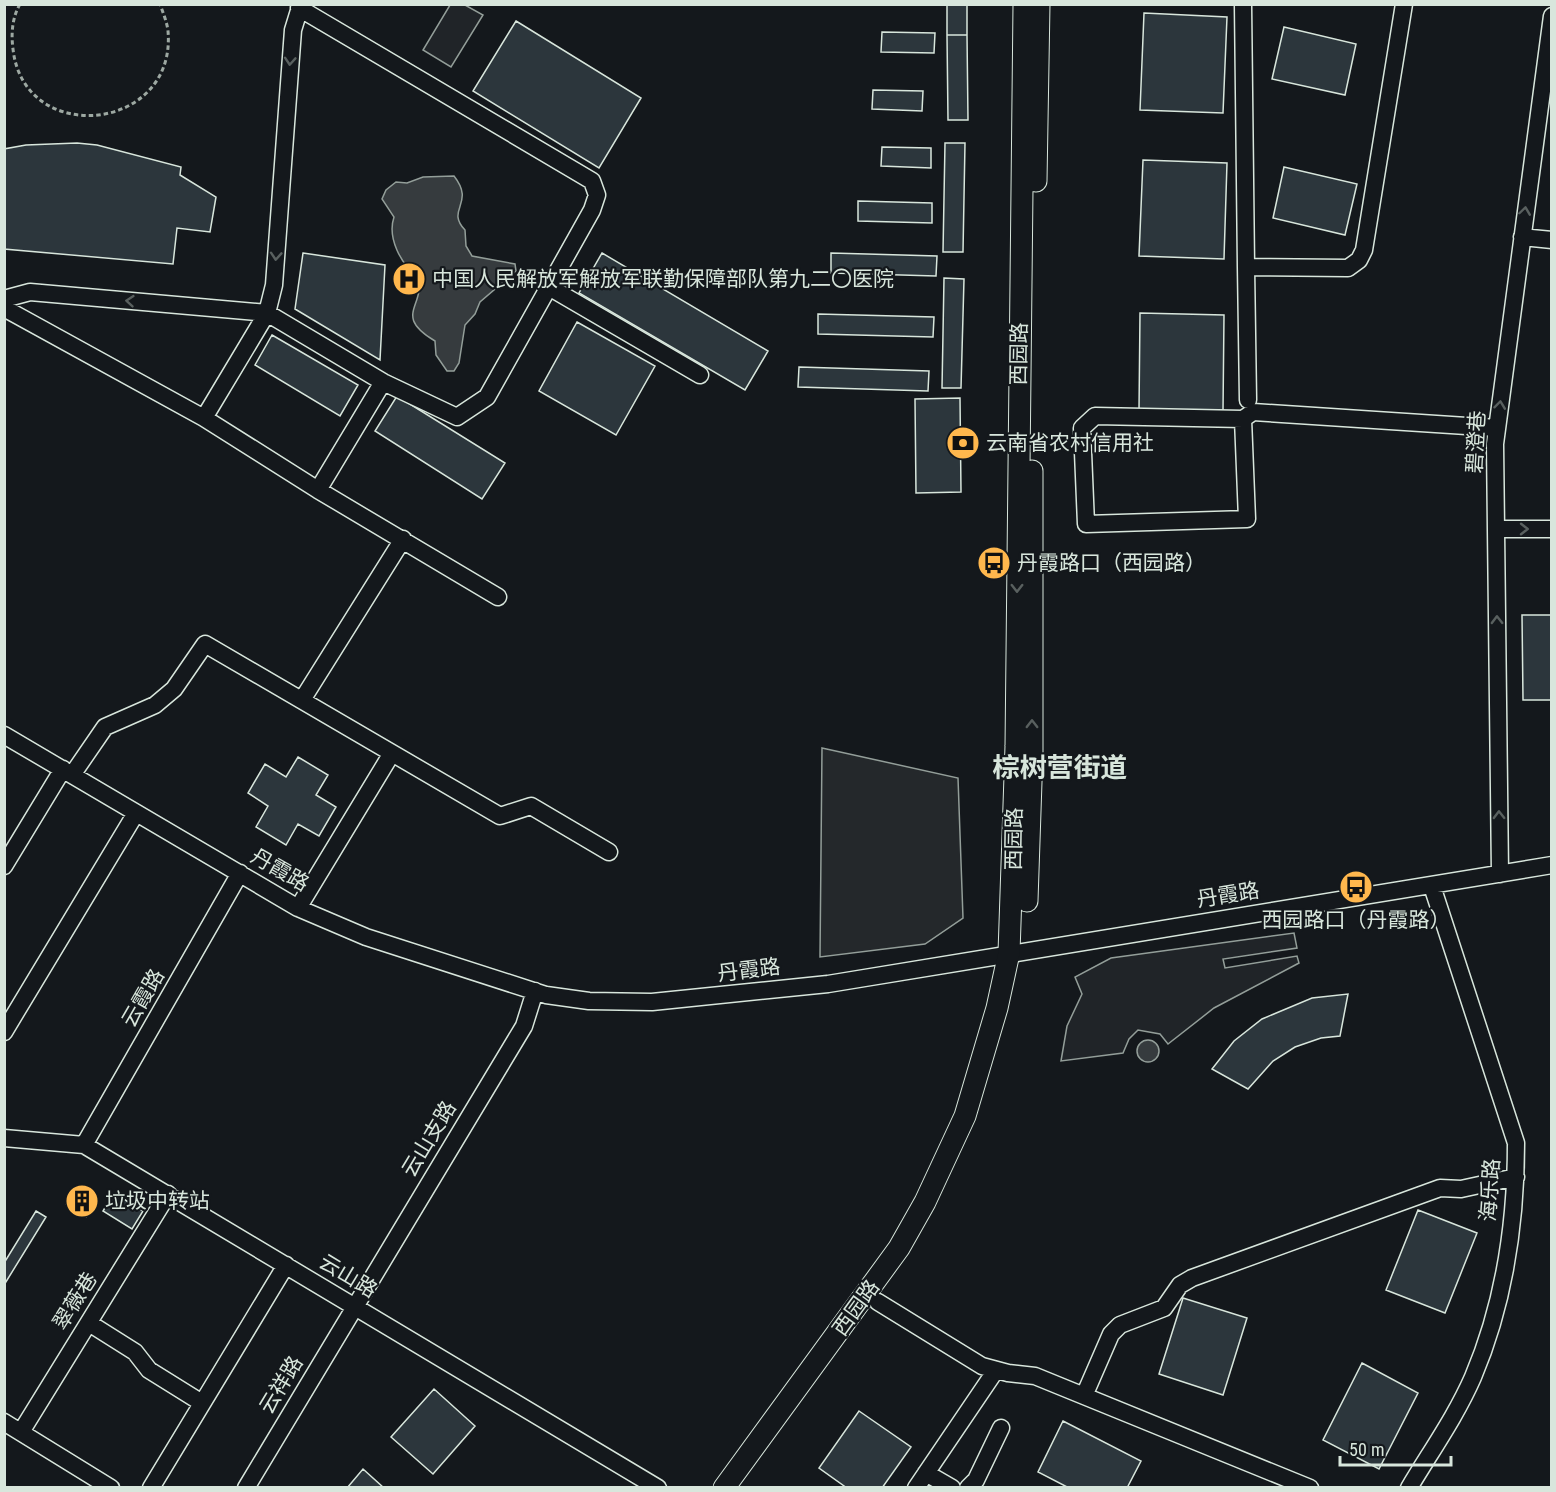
<svg xmlns="http://www.w3.org/2000/svg" width="1556" height="1492" font-family="'Roboto Condensed','Noto Sans SC',sans-serif">
<style>
.green{fill:#202428;stroke:#939e99;stroke-width:1.5}
.parking{fill:#24282b;stroke:#939e99;stroke-width:1.5}
.water{fill:#363b3e;stroke:#939e99;stroke-width:1.5}
.building{fill:#2c363c;stroke:#d8e6dc;stroke-width:1.5}
.lines{fill:none;stroke-linecap:round;stroke-linejoin:round}
.minor-casing{stroke:#d8e6dc;stroke-width:19}
.major-casing{stroke:#d8e6dc;stroke-width:23}
.path{stroke:#9da8a2;stroke-width:3;stroke-dasharray:4.5 3;stroke-linecap:butt}
.minor{stroke:#14181c;stroke-width:16}
.major{stroke:#14181c;stroke-width:21}
.oneway{stroke:#59605f}
.labels{text-anchor:middle;stroke-width:4.5;stroke-linejoin:round;paint-order:stroke}
.poi-label{font-size:21px;fill:#d8e6dc;stroke:#14181c;text-anchor:start}
.street-label{font-size:21px;fill:#d8e6dc;stroke:#14181c}
.district-label{font-size:27px;font-weight:bold;fill:#d8e6dc;stroke:#14181c}
</style>
<rect width="100%" height="100%" fill="#14181c"/>
<path class="green" d="M450,5H465L483,15L451,67L423,50Z
M1294,933L1297,948L1223,959L1225,968L1297,956L1299,963L1214,1008L1168,1044L1160,1034L1138,1030L1129,1039L1123,1053L1061,1061L1067,1026L1082,994L1075,977L1111,958Z"/>
<path class="parking" d="M822,748L958,778L963,918L925,944L820,957Z"/>
<path class="water" d="M454,176C476,204 445,209 465,230L466,246L472,256L515,264L516,271L480,302L475,314L465,325L459,363L454,371H447L436,355L435,341C392,315 426,307 418,276C401,265 387,238 394,217L382,199L386,190L396,182L407,183L423,177Z
M1137 1051a11 11 0 1 1 22 0a11 11 0 1 1-22 0Z"/>
<path class="building" d="M947,4H967V35H947Z
M1144,13L1227,17L1223,113L1140,110Z
M516,21L641,98L599,168L473,91Z
M1284,27L1356,44L1345,95L1272,79Z
M882,32L935,33L934,53L881,52Z
M947,35H967L968,120H948Z
M873,90L923,91L922,111L872,109Z
M77,143L97,145L181,167L180,175L216,197L210,232L177,228L173,264L4,249V149L26,145Z
M945,143H965L963,252H943Z
M882,147L931,148V168L881,166Z
M1143,160L1227,163L1224,259L1139,256Z
M1284,167L1357,184L1345,235L1273,218Z
M858,201L932,203V223L858,221Z
M303,253L385,265L380,360L295,309Z
M602,253L768,351L745,390L579,293Z
M831,253L937,256L936,276L831,273Z
M944,278L964,279L961,388H942Z
M1140,313L1224,315L1223,411L1139,410Z
M818,314L934,317L933,337L818,334Z
M577,322L655,366L616,435L539,391Z
M272,335L358,385L340,416L255,365Z
M799,367L929,371L928,391L798,387Z
M397,396L505,463L482,499L375,431Z
M960,398L961,492L916,493L915,399Z
M1522,615H1552V700H1523Z
M298,757L328,775L316,795L336,807L319,836L298,824L286,845L256,827L268,806L248,793L265,764L286,777Z
M1348,994L1340,1036L1321,1038L1295,1047L1273,1061L1248,1089L1212,1069L1234,1041L1262,1019L1312,998Z
M78,1186L98,1199L86,1217L66,1204Z
M114,1193L143,1211L132,1229L103,1211Z
M1418,1210L1477,1233L1445,1313L1386,1290Z
M36,1211L46,1217L4,1285V1263Z
M1183,1298L1247,1318L1223,1395L1159,1374Z
M1362,1363L1418,1393L1379,1469L1323,1440Z
M434,1389L475,1426L433,1474L391,1437Z
M859,1411L911,1447L882,1488H847L819,1468Z
M1063,1421L1141,1461L1127,1488H1069L1038,1472Z
M363,1469L384,1488H347Z"/>
<g class="lines">
<defs>
<path id="minor" d="M1243,4L1246,267L1348,268L1359,260L1364,250L1404,4
M1522,237L1552,240
M1246,267L1248,400
M549,287L700,375
M4,299L30,292L267,313L274,285L293,30L301,4
M4,308L204,418L267,313L383,382L457,417L487,397L592,210L597,195L592,181L299,8
M204,418L318,490L383,382
M1243,419L1247,519L1086,524L1082,428L1095,416L1243,419L1253,412L1497,428
M318,490L498,597
M1496,529H1552
M302,700L403,539
M4,735L298,908L366,937L546,995L589,1001L652,1002L828,984L1552,865
M72,775L105,727L155,705L174,689L205,644L500,816L531,806L609,852
M4,866L63,769
M1500,874L1495,444L1552,16
M298,908L392,753
M4,1032L136,813
M4,1138L84,1145L658,1488
M84,1145L240,873
M878,1302L982,1366L1008,1373L1035,1376L1310,1488
M89,1323L135,1352L149,1370L202,1403
M1084,1396L1111,1334L1120,1325L1164,1308L1180,1285L1192,1278L1440,1188L1461,1189L1516,1177
M4,1422L111,1488
M21,1432L168,1194
M926,1473L952,1488
M151,1488L286,1265
M246,1488L524,1026L535,991
M916,1488L996,1370
M968,1488L976,1480L1001,1428
M1409,1488C1431,1451 1456,1416 1473,1377C1504,1304 1516,1222 1516,1143L1432,886"/>
<path id="major" d="M1036,181L1039,4
M1027,901L1032,752V471
M724,1488L899,1248L925,1202L965,1116L997,1008L1009,953L1016,746L1024,4"/>
</defs>
<use href="#minor" class="minor-casing"/>
<use href="#major" class="major-casing"/>
<path class="path" d="M20,4C12,18 11,34 13,49C24,148 177,132 168,31C167,22 163,13 160,4"/>
<use href="#minor" class="minor"/>
<use href="#major" class="major"/>
</g>
<defs><path id="oneway-chevron" d="M-2-3.5L2.5 0L-2 3.5" fill="none" stroke-width="1.6" stroke-linecap="round" stroke-linejoin="round" transform="scale(1.5)"/></defs>
<g class="oneway">
<use href="#oneway-chevron" transform="translate(290 61) rotate(94)"/>
<use href="#oneway-chevron" transform="translate(1525 211) rotate(-82)"/>
<use href="#oneway-chevron" transform="translate(276 256) rotate(94)"/>
<use href="#oneway-chevron" transform="translate(130 301) rotate(-175)"/>
<use href="#oneway-chevron" transform="translate(1500 405) rotate(-83)"/>
<use href="#oneway-chevron" transform="translate(1524 529)"/>
<use href="#oneway-chevron" transform="translate(1017 588) rotate(90)"/>
<use href="#oneway-chevron" transform="translate(1497 620) rotate(-91)"/>
<use href="#oneway-chevron" transform="translate(1032 724) rotate(-90)"/>
<use href="#oneway-chevron" transform="translate(1499 815) rotate(-91)"/>
</g>
<defs>
<symbol id="hospital-disc" viewBox="-11 -11 22 22"><circle r="9.5" fill="#ffb74d" stroke="#14181c"/><path d="M-5-5h3v3.5h4V-5h3V5h-3V1.5h-4V5h-3Z" fill="#111"/></symbol>
<symbol id="bank-disc" viewBox="-11 -11 22 22"><circle r="9.5" fill="#ffb74d" stroke="#14181c"/><path d="M-6-4H6V4H-6ZM0-2.3a2.3 2.3 0 1 0 0 4.6a2.3 2.3 0 1 0 0-4.6Z" fill="#111"/></symbol>
<symbol id="bus-disc" viewBox="-11 -11 22 22"><circle r="9.5" fill="#ffb74d" stroke="#14181c"/><path d="M-5-6H5V4H4V6H2V4H-2V6H-4V4H-5ZM-3.5-4V0h7V-4ZM-3.5 1.2v1.5H-2V1.2ZM2 1.2v1.5H3.5V1.2Z" fill="#111"/></symbol>
<symbol id="building-disc" viewBox="-11 -11 22 22"><circle r="9.5" fill="#ffb74d" stroke="#14181c"/><path d="M-4-6H4V6H1V3H-1V6H-4ZM-2.5-4.3h1.7v1.8h-1.7ZM.8-4.3h1.7v1.8H.8ZM-2.5-1h1.7V.8h-1.7ZM.8-1h1.7V.8H.8Z" fill="#111"/></symbol>
</defs>
<g fill-rule="evenodd">
<use href="#hospital-disc" x="390" y="260" width="38" height="38"/>
<use href="#bank-disc" x="944" y="424" width="38" height="38"/>
<use href="#bus-disc" x="975" y="544" width="38" height="38"/>
<use href="#bus-disc" x="1337" y="868" width="38" height="38"/>
<use href="#building-disc" x="63" y="1182" width="38" height="38"/>
</g>
<g class="labels">
<g class="poi-label">
<text x="432" y="286">中国人民解放军解放军联勤保障部队第九二〇医院</text>
<text x="986" y="450">云南省农村信用社</text>
<text x="1017" y="570">丹霞路口（西园路）</text>
<text x="1356" y="927" text-anchor="middle">西园路口（丹霞路）</text>
<text x="105" y="1208">垃圾中转站</text>
</g>
<g class="street-label">
<text transform="translate(1019 354) rotate(-89)" y="7">西园路</text>
<text transform="translate(1476 442) rotate(-87)" y="7">碧澄巷</text>
<text transform="translate(1014 839) rotate(-89)" y="7">西园路</text>
<text transform="translate(280 870) rotate(30)" y="7">丹霞路</text>
<text transform="translate(1228 895) rotate(-9)" y="7">丹霞路</text>
<text transform="translate(749 970) rotate(-7)" y="7">丹霞路</text>
<text transform="translate(143 998) rotate(-60)" y="7">云霞路</text>
<text transform="translate(429 1139) rotate(-59)" y="7">云山支路</text>
<text transform="translate(1490 1190) rotate(-86)" y="7">海乐路</text>
<text transform="translate(348 1276) rotate(31)" y="7">云山路</text>
<text transform="translate(75 1301) rotate(-58)" y="7">翠薇巷</text>
<text transform="translate(856 1308) rotate(-54)" y="7">西园路</text>
<text transform="translate(281 1385) rotate(-59)" y="7">云祥路</text>
</g>
<g class="district-label">
<text x="1060" y="777">棕树营街道</text>
</g>
</g>
<rect width="1556" height="1492" fill="none" stroke="#d8e6dc" stroke-width="12"/>
<path d="M1340 1456v9h111v-9" fill="none" stroke="#d8e6dc" stroke-width="3"/>
<text x="1349" y="1456" font-size="18" fill="#d8e6dc" stroke="#14181c" stroke-width="4.5" paint-order="stroke">50 m</text>
</svg>
